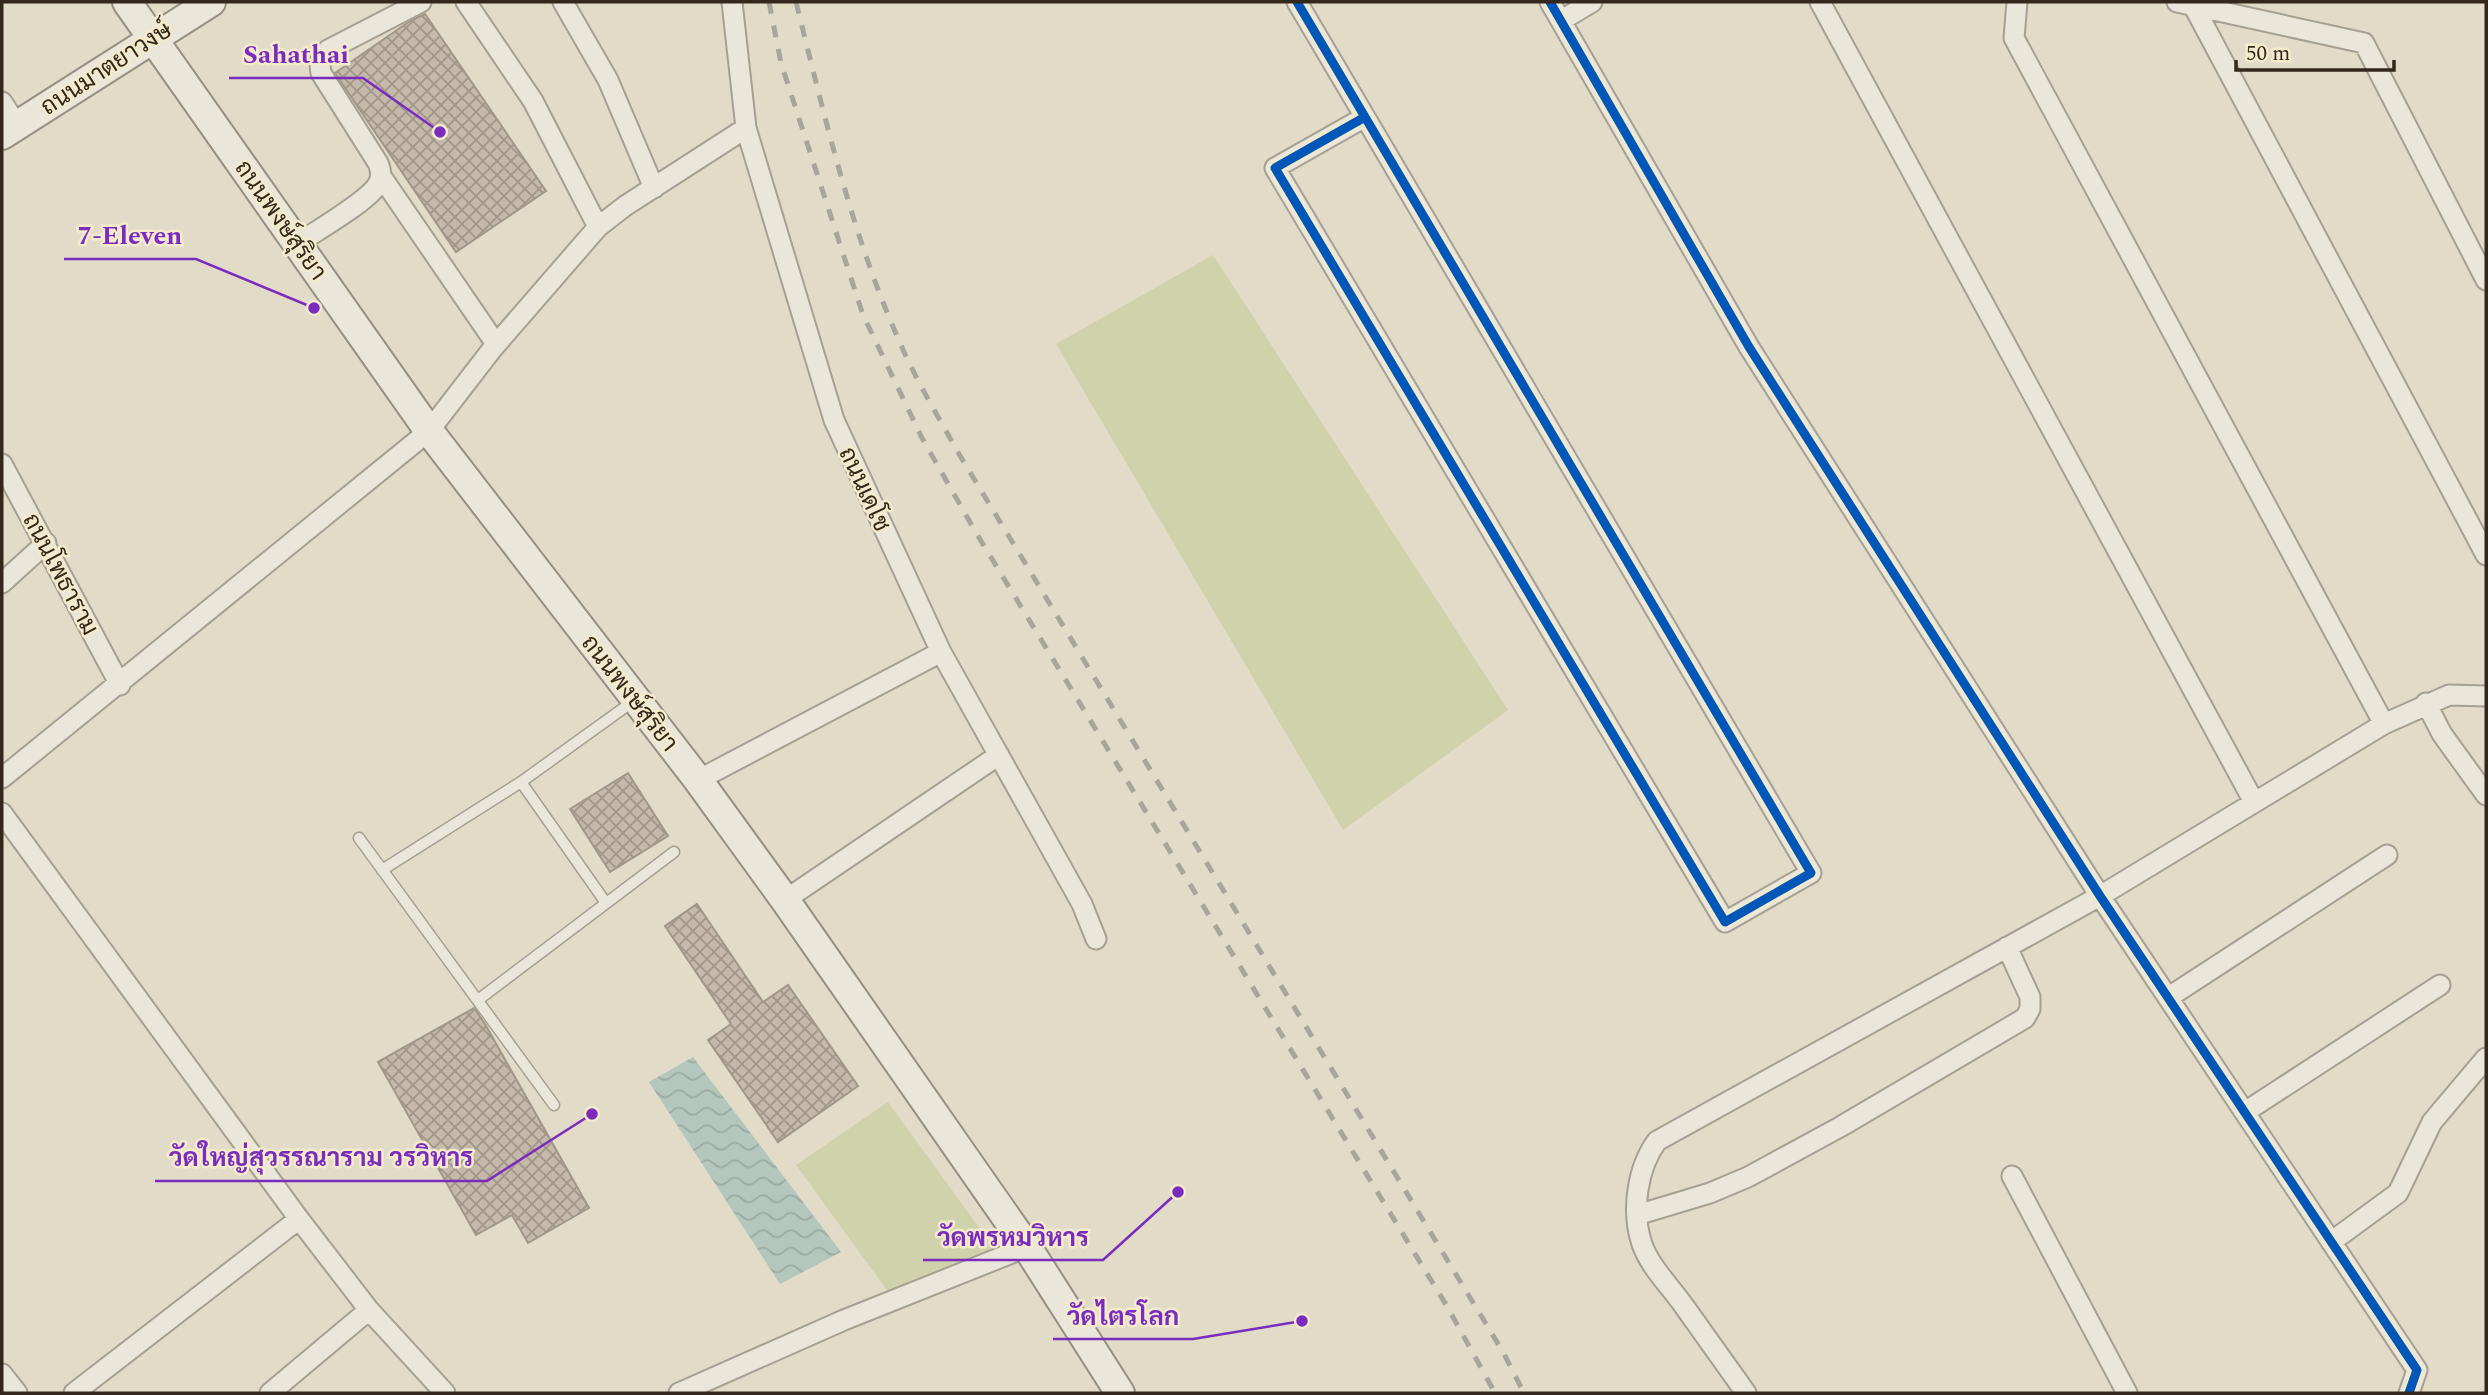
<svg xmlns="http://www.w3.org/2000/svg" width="2488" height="1395" font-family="Spectral,Sarabun,serif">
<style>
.green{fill:#cfd2aa}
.water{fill:url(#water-waves)}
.building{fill:url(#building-cross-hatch);stroke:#a19788;stroke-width:2}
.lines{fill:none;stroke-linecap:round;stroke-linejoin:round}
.lane-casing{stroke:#a6a092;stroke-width:13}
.street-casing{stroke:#a6a092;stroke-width:23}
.secondary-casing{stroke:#968f82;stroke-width:32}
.lane{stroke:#eae6da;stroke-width:10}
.street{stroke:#eae6da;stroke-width:19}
.secondary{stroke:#eae6da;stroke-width:28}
.rail{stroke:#a8a59b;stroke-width:5;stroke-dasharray:12 12;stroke-linecap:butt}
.cycleway-casing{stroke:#f4ebcd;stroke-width:13}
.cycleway{stroke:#0057b8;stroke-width:9}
.labels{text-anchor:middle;stroke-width:5;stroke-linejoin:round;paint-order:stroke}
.street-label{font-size:24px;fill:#33281b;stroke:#f4ebcd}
.leader{fill:none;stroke:#7b2cbf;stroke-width:2.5}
.callout-dot{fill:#7b2cbf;stroke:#f4ebcd;stroke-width:2.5}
.callout-label{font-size:26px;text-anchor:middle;font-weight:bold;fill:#7b2cbf;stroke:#f4ebcd;stroke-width:5;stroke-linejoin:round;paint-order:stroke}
</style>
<defs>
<pattern id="water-waves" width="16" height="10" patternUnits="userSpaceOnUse" patternTransform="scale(1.75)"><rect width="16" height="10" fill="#b4c7bc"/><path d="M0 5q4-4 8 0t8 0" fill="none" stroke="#9baba1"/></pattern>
<pattern id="building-cross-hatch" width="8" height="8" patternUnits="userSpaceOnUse" patternTransform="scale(1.75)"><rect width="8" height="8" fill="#c5b9a9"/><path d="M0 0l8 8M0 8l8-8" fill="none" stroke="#a19689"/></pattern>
</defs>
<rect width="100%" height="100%" fill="#e2dbc8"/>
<path class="green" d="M1213,255L1508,710L1343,830L1056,344Z
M888,1102L996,1251L889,1293L796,1165Z"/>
<path class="water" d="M693,1057L841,1252L780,1284L649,1082Z"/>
<path class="building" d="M425,14L546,191L456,252L335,73L410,21Z
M628,773L668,836L610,872L570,809Z
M697,904L763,1002L788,985L858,1086L778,1142L708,1040L731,1024L665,926Z
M474,1008L485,1024L589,1208L528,1243L512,1215L476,1235L378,1062Z"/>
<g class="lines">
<defs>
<path id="lane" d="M521,782L606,903
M359,838L554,1105
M382,870L521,782L635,700
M478,1000L674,852"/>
<path id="street" d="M466,2L533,101L598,227
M563,2L608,80L654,188
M732,2L746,128L834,420L941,652L1082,904L1096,939
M1297,2L1365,117L1811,873L1725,922L1275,168L1365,117
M1550,2L1749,347L2100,896L2417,1370L2409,1393
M1820,2L2254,802
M2017,2L2014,38L2384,724
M2177,2L2364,43L2486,280
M2193,5L2486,555
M1562,20L1592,2
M2,102L17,125
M381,176L496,344
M297,244C316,231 369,201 378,184C382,177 381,170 378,163L321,73C319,62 320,58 328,50L421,2
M2,464L120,685
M2,583L46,543
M2426,703L2442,734L2486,795
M2,778L429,431L493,348L598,227L625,206L746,128
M698,780L941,652
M2,813L299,1219L369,1310L445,1393
M785,900L999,755
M2169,997L2387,855
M2245,1112L2440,985
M2012,1176L2127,1393
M1637,1215L1710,1193L1748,1177L1840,1127L2025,1018L2030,1009V997L2007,947
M2331,1242L2398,1193L2432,1122L2486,1058
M2,1374L17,1393
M74,1393L299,1219
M270,1393L369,1310
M679,1393L844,1320L1027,1247
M1746,1393C1725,1364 1705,1335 1684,1306C1670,1286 1650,1267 1642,1244C1631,1212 1637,1168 1657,1141L2100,896L2384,724L2449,695L2486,696"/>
<path id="secondary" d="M127,2L429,431L698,780L785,900L1027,1247L1120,1393
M2,135L211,2"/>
</defs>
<use href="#lane" class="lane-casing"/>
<use href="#street" class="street-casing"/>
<use href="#secondary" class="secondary-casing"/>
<use href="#lane" class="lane"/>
<use href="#street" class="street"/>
<use href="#secondary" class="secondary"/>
<path class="rail" d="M769,2L781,63L863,315L922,438L975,531L1448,1308L1495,1393
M796,2C825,118 852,236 901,345C917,382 939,418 959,454L1503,1352L1524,1393"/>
<defs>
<path id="cycleway" d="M1297,2L1365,117L1811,873L1725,922L1275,168L1365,117
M1550,2L1749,347L2100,896L2417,1370L2409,1393"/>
</defs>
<use href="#cycleway" class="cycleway-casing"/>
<use href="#cycleway" class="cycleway"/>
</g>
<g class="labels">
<g class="street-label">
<text transform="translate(106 68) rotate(-33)" y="8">ถนนมาตยาวงษ์</text>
<text transform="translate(281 220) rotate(55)" y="8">ถนนพงษ์สุริยา</text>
<text transform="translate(865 489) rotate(65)" y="8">ถนนเดโช</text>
<text transform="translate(61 574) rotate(62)" y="8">ถนนโพธาราม</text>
<text transform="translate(630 693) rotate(52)" y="8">ถนนพงษ์สุริยา</text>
</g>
</g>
<path class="leader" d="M440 132L363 78H229M314 308L196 259H64M592 1114L487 1181H155M1178 1192L1103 1260H923M1302 1321L1193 1339H1053"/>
<g class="callout-dot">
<circle cx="440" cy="132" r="7"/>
<circle cx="314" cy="308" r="7"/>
<circle cx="592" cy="1114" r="7"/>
<circle cx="1178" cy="1192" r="7"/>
<circle cx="1302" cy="1321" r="7"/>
</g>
<g class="callout-label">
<text x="296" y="63">Sahathai</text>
<text x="130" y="244">7-Eleven</text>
<text x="321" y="1166">วัดใหญ่สุวรรณาราม วรวิหาร</text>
<text x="1013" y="1246">วัดพรหมวิหาร</text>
<text x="1123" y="1325">วัดไตรโลก</text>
</g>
<rect width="2488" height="1395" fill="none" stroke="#33281b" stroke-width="7"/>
<path d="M2236 60v10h158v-10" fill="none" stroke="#33281b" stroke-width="3.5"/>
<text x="2246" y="60" font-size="21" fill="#33281b" stroke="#f4ebcd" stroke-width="5" paint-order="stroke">50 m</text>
</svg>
